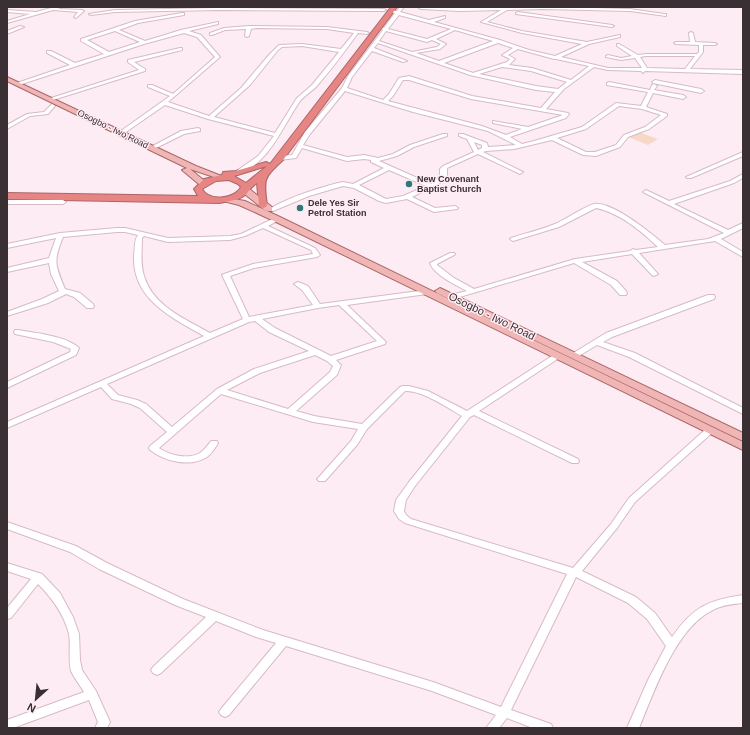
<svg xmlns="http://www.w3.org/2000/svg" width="750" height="735" font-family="Arial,sans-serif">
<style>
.green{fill:#f7d8c6}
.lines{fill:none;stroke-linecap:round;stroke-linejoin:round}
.minor-casing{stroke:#d7bac6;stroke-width:2}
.major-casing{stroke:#aa6767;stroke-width:2}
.highway-casing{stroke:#aa6767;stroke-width:2}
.minor{fill:#fff;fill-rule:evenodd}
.major{fill:#f0b6b5;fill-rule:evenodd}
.highway{fill:#e68583;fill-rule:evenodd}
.poi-dot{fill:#2e7879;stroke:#feecf4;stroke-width:1.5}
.labels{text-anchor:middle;stroke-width:3;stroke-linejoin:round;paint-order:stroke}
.far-street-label{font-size:9px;fill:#3a2f33;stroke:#feecf4}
.far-poi-label{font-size:9px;font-weight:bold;fill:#3a2f33;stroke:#feecf4;text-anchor:start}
.street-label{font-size:11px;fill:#3a2f33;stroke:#feecf4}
</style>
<rect width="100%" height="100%" fill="#feecf4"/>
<path class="green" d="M638,132L658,139L648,145L628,137Z"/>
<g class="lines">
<defs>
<path id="minor" d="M55,7H62L58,9L82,10L84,11L76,18L74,17L78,12L53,10L7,23V21L30,14L7,12V10L36,12Z
M400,7H404L400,12L429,20L445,16V18L434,22L500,40L529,50L555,56L582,44L522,33L481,22L501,10L460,11L421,9L419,8L557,7L630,9L664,14H666V16L630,11L543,9L507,10L487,22L522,31L587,42L620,35V37L589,44L561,57L608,68H642L635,58L621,60L606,57V56L608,55L621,58L632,56L617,46V44H619L638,55L646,54H697L699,52V45L676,44L674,43L676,42H690L689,33L691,32L693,33L695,42L715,43L717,44L715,45H703V52L690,69L743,70V74L645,71L643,73L641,71L608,70L594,67L564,89L546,109L568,113L569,114L566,118L510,137L522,144L534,141L582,127L616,103L641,106L648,92L607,85V83L609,82L650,90L652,85L654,84L657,86L654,90L683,95L686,97L683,99L653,93L646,107L667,114V116L649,129L628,137L620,147L596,156L583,155L552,140L514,149L486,151L483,152L523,172L520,174L518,173L478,154L447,168V176L440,183L412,197L435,208L455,206L458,208L457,209L434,212L407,199L386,203L379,201L354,188L343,186L309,196L273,211H269V209C290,197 315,189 338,183L343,182L353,184L384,168L371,162V160L364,159L347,161L302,148L296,158L280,160L277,158L280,156L292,155L305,132L342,88L348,76L383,30L382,28H384L395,13L389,12V10L397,11ZM399,15L451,29L427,39L388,29ZM455,30L493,41L439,61L416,53L440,49L446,44L436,39ZM386,31L427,42L432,40L441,44L437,47L412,52L379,41ZM378,43L470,75L536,90L555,92L541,108L472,96L409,76L399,78L389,94L383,100L347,88L352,77L372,51L403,62L407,61L374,48ZM498,43L513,48L502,55L510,59L507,62L473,73L444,63ZM518,49L554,59H556L589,66L571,80L532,68L509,65L515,59L508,55ZM646,56H695L685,69L647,68L640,57ZM502,67L531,71L567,82L558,89L536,86L479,74ZM403,80H409L471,99L563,115L528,127L493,121V123L522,129L506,135L482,126L388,101L393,96ZM345,91L413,112L488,131L516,145L488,147L487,143L463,134H459V136L467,139L474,152L443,166L440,169V176L431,184L379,161L397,156L414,147L447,136V134H443L410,145L393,154L378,158L364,155L347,157L303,145L310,134ZM619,106L642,109L661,115L645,127L624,135L616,145L595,152H586L557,138L586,129ZM474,142L482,145V148L478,150ZM389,170L426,186L403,196L386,199L359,185Z
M218,8L384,9L386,10L384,11L218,10L115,12L91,15L89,14L115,10Z
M518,12L612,25L614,26L612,27L516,14V13Z
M182,13H184V15L138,23L119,30L145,41L181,30L218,22V24L189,31L201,35L220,57L168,102L209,116L241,88L268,56L279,45L302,44L341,49L354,33L327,29L256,28L251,29L249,36L247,37L245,36L246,29L225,30L212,35H210V33L224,28L249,26L327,27L367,32L369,33L367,34L358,33C345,51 331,70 316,87C311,92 304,96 300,101C282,127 270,163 237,175L234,173L235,172L258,156L274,136L208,119L165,105L123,134L118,133L170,96L148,87V85H152L173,94L215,57L197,37L184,33L144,44L19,85L14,84L70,65L47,53V51H51L75,63L104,54L81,41V39L135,21ZM115,31L140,42L109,52L87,40ZM302,46L339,52L312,85L297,98L275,133L214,117L250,85L278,50L282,47Z
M20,26L24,27L7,34V31Z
M180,48H182V50L134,62L145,69V71L53,100L48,99L139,70L128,62V60Z
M655,80L701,89L704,91L701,93L653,83L652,82Z
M52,104L55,106L48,114L30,116L7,129V125L27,114L44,112Z
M198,128L200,129V131L184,134L154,149L149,148L181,131Z
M743,152V156L691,178H687L686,177Z
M743,174V178L734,183L674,204L728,230L743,223V228L721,239L743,252V257L715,241L639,253L658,274L654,276L652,275L632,254L582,262L617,281L626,291L627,293L626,295H620L611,285L574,263L453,299H450L449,297L450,295L467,291C456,285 434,275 430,263L450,253H454L455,254L454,255L437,264V265L454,278L474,289L575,259L630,251L633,249L636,250L658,247C641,231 620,213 596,208L559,227L513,241L510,239L511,238C525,233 541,230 555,224C565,220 585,206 594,204C612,201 652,234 665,245L708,239L724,233L643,192L646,190L648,191L669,201L730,181Z
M7,200H63L66,202L63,204H7Z
M277,217L279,218V220L268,226L315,248L320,255L317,257L254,268L230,276L249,317L313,305L302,290L294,284L298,282L308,286L320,304L427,290L431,292L427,294L347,305L386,342L385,344L336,360L341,365L337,375L296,411L314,416L362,424L400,387L403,386H409L428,391L467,411L555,354H558L562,356L479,411L578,459L579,461L578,463H572L474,415L470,417L415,486L406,500L404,511L406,515L411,519L573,568L611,524L629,498L707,428H713L714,430L713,432L635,502L617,528L582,571L636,597L655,613L672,637C693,607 708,600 743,595V603C733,604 722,605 713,610C676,627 654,692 639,728H627L648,680L666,646L647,619L628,603L576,577L511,710L551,724L553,728H533L507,718L499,728H486L496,715L432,691L286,646L229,715L225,717L221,715L219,712L221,709L276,643L256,637L216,621L161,673L157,675L153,673L151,670L153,667L206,617L175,605L99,569L70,552L7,529V522L76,546L107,563L183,599L263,630L433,682L501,707L567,574L405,523L399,519L394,511L396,500L409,482L462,416C448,408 422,390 405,391L367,429L357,445L325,481H319L317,479L319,477L351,441L358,429L313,422L221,394L159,448C169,455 188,460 200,453C204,450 208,445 211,441H217L218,443L217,445C214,449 211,454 207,457C190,468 164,461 150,450L149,448L150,446L167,432L140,408L131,404L112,399L101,387L7,428V422L204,336C172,318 132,299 134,256C135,249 134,240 138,235L125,232H117L63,237C53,261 55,265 65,289L80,293L93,304L94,306L93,308H87L74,297L66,294L48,303L7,316V312L42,299L59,291L51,274L49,263L7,272V268L49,258L56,238L7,248V244L60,233L117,228H125L168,238L230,236L241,234ZM263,228L311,250L313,254L253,264L224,274L222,275L243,319L210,333C185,319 153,306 144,276C140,264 142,251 142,238L144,236L168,242L230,240L245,236ZM339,305L377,341L331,356L275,328L262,319L318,308ZM255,321L269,332L309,351L254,369L217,389L172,427L146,404L137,400L118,395L107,384L249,322ZM315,355L327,361L333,366L330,372L288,409L227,390L260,373Z
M708,295H714L715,297L714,299L612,337L603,342L635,353L743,408V414L629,357L597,345L577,357H571L570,355L606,333Z
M15,330H18C35,333 67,336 79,348L76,355L7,388V382L70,352L71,349L53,342L15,334L14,332Z
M7,563L42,574L60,593L73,617L79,634L80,660L82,670L96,691L110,722L107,728H95L98,722L89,700L13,728H7V720L84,692C80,685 74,678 71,671C68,659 71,646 69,634C64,614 52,598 38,584L11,618L7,619V608L31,579L7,571Z"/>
<path id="major" d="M7,77L196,166L224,177L220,179L190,169L207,183L203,185H200L182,170L187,168L7,81Z
M242,188H248L272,207V211H266L242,192Z
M223,197L245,201L280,217L743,442V450L274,221L239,205L223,201Z
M440,288L743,433V441L437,293L435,291Z"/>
<path id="highway" d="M391,7H397L283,160C264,178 263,178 267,205L266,207L263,208L259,205L257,183C249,188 250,191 245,195C238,201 227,201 219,203L7,199V193L198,196L194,189L204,179L222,175L223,172L236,171L266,162L270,164ZM267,166L246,183L234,176ZM229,180L238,184L241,187C235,199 209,202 202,189L216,181Z"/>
</defs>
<use href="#minor" class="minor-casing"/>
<use href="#major" class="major-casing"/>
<use href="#highway" class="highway-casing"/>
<use href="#minor" class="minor"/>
<use href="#major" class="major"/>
<use href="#highway" class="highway"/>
</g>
<g class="poi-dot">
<circle cx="409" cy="184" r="4"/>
<circle cx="300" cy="208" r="4"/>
</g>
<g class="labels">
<g class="far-street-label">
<text transform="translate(113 129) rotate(26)" y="3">Osogbo - Iwo Road</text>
</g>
<g class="far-poi-label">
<text x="417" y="182">New Covenant<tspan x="417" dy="10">Baptist Church</tspan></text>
<text x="308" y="206">Dele Yes Sir<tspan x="308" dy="10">Petrol Station</tspan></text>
</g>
<g class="street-label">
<text transform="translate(492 316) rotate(26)" y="4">Osogbo - Iwo Road</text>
</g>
</g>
<rect width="750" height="735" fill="none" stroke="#3a2f33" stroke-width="16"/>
<g transform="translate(36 699) rotate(207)" stroke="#feecf4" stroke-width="3" paint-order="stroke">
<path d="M0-3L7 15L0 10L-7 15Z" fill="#3a2f33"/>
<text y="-6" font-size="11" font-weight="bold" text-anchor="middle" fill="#3a2f33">N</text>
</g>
</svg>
